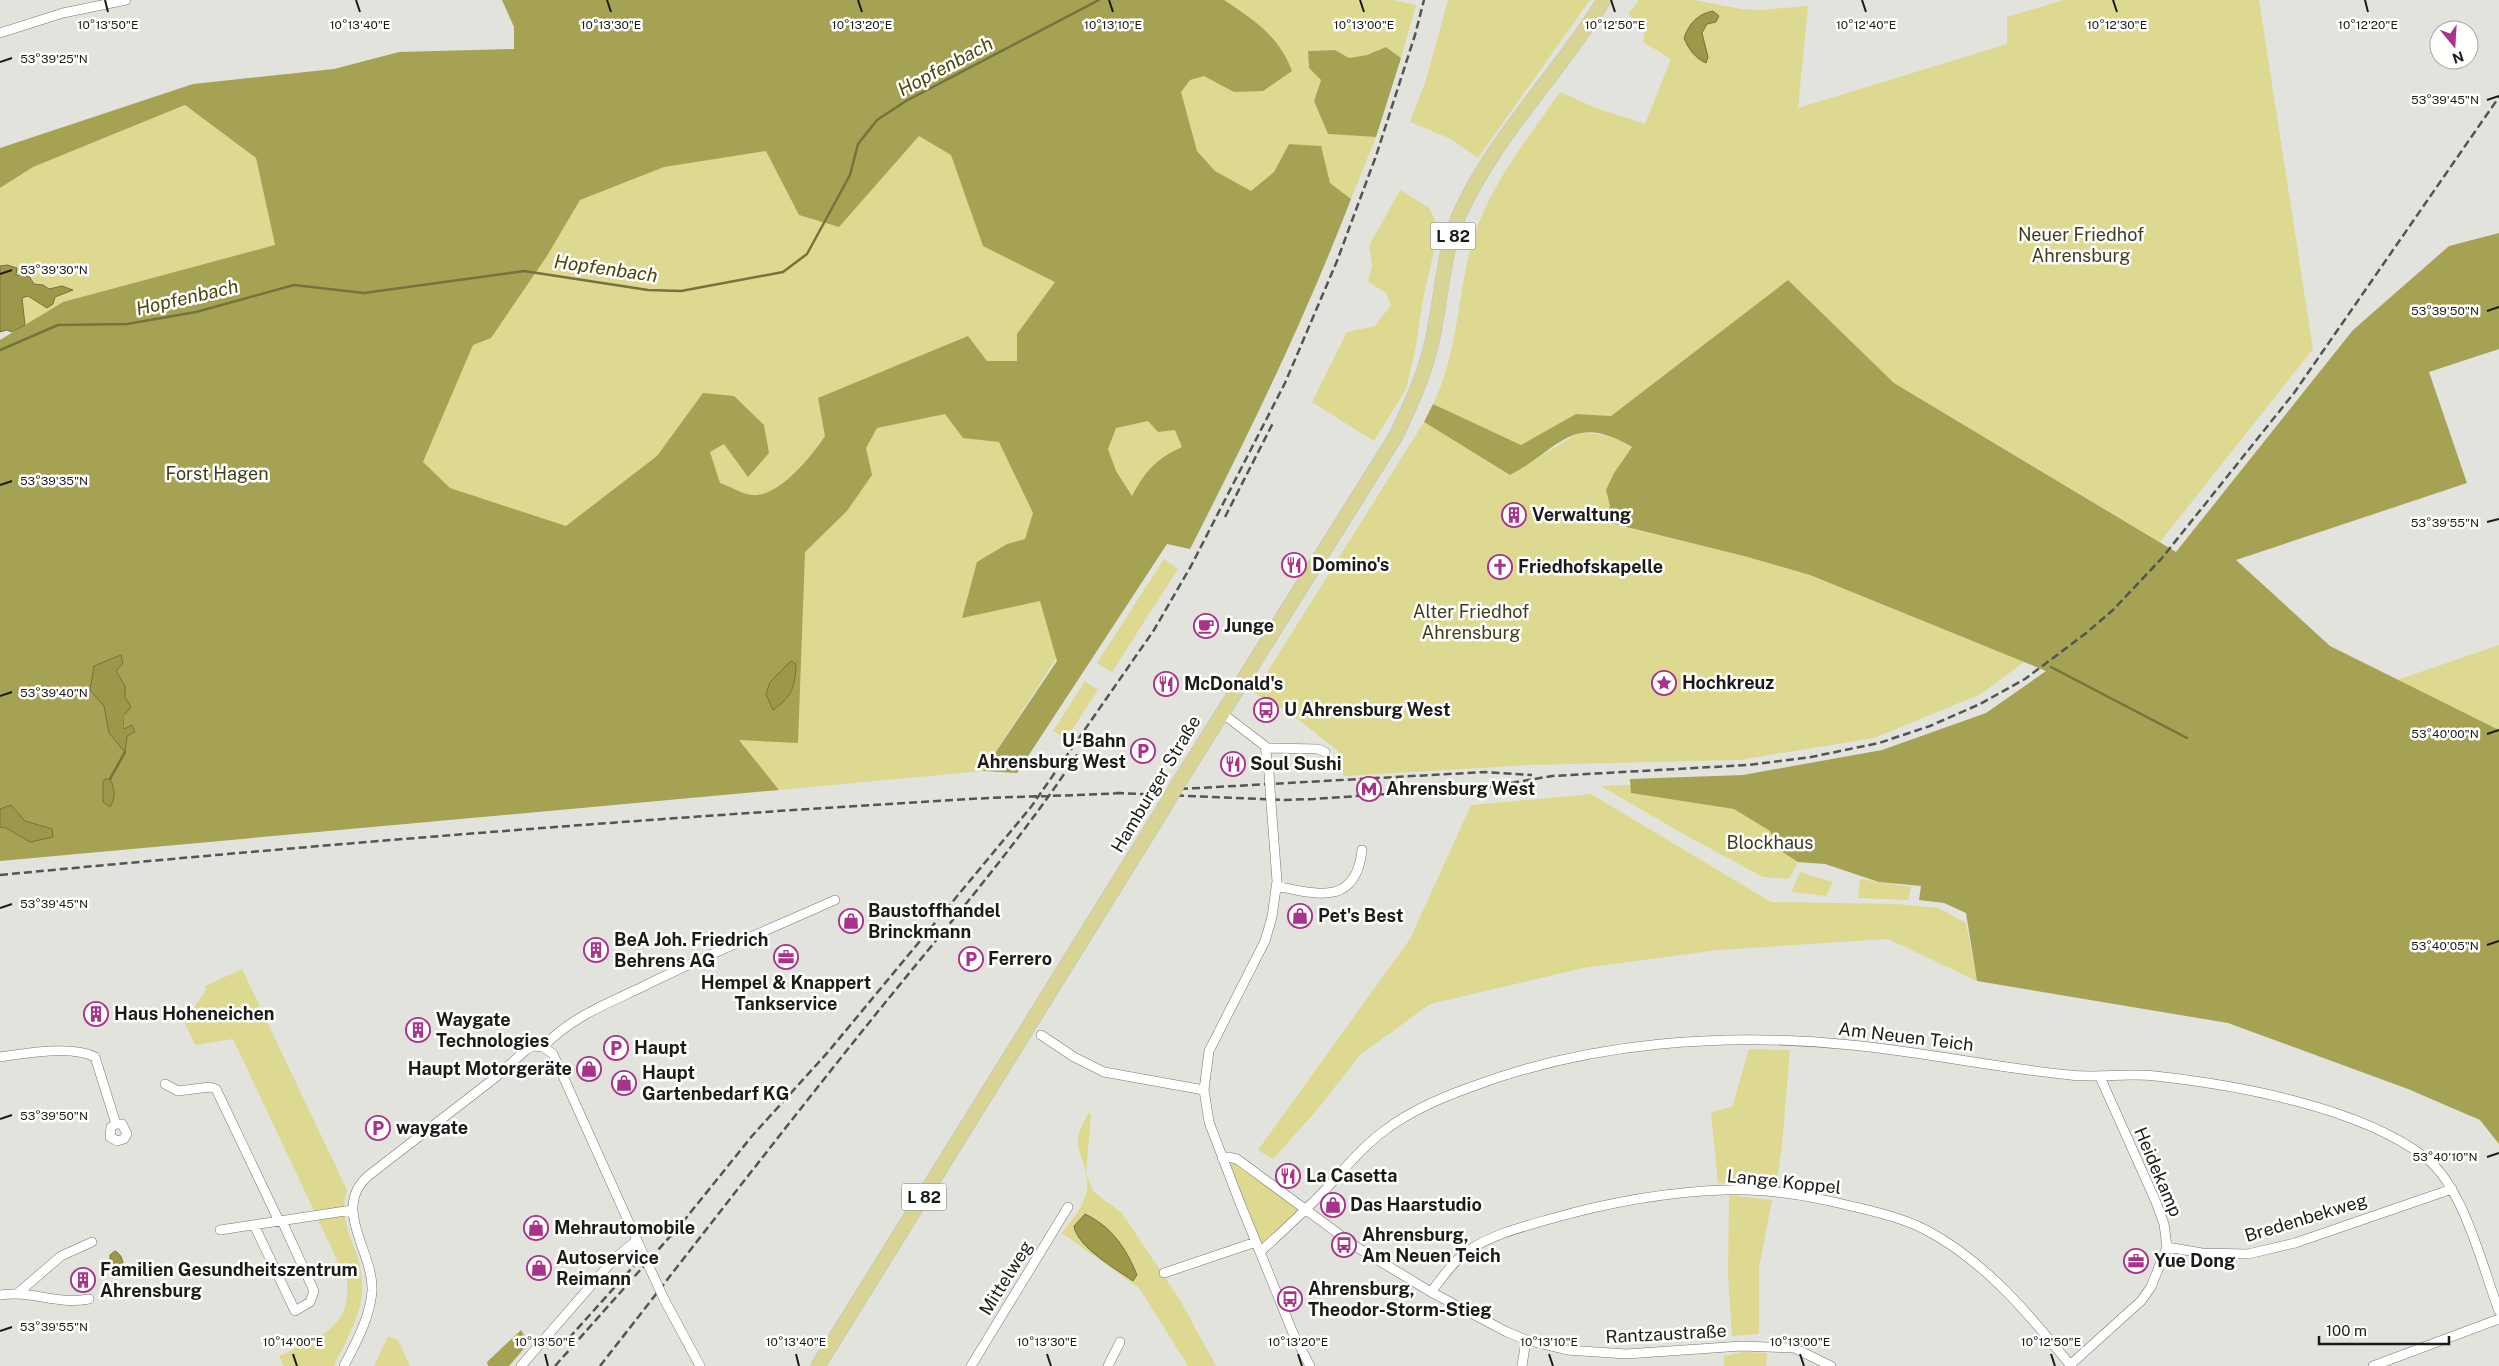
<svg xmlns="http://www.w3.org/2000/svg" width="2499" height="1366" font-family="'Public Sans',sans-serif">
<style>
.green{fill:#ddd990;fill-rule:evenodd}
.forest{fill:#a6a254;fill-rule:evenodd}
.water{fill:#9c9749;stroke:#75723b}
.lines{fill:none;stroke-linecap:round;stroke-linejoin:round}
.stream{stroke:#75723b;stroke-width:2.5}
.minor-casing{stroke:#777772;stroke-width:10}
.primary-casing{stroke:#bfbfbf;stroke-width:15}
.minor{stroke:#fff;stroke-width:9}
.primary{stroke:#d8d493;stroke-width:14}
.rail{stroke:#545450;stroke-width:2.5;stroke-dasharray:8 4;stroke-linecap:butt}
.minor-bridge-casing{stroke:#777772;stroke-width:10;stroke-linecap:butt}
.primary-bridge-casing{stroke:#bfbfbf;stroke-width:15;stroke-linecap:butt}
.minor-bridge{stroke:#fff;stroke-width:9}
.primary-bridge{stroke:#d8d493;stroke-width:14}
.ticks{fill:none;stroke:#1b1b19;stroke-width:2}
.labels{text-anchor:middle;stroke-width:5;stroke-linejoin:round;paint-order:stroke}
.shield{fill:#fffffe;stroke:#5f5f5e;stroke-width:1}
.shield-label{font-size:16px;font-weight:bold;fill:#1b1b19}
.park-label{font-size:18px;fill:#3f3d1b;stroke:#fffffe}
.poi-label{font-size:18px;font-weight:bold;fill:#1b1b19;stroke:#fffffe;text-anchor:start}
.street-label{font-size:18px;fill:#1b1b19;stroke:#fffffe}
.water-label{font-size:19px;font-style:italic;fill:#4b4709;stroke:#fffffe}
.ticks-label{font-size:12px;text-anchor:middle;fill:#1b1b19;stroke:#fffffe;stroke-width:5;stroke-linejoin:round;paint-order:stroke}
</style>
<rect width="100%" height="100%" fill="#e3e3dd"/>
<path class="green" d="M844,0H1393L1416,5L1401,58L1386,47L1367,55L1349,58L1335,50L1308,51L1309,68L1321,80L1314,101L1328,134L1376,137L1351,199L1330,183L1320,146L1289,144L1274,172L1251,191L1263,239L1306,271L1294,296L1290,319L1242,420L1210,468L1152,511L983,771L779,790L738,740L456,795L380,821L307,828L290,807L235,711L223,704L220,718L278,812L274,831L0,856V827L6,828L30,842L53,837L52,829L25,821L11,805L0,809V386L52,331L290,268L383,143L512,79L618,105L681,97L731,78L762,61L829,14ZM120,655L123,663L116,671L125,686V697L131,707L124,715V730L132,725L135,732L127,736L125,751L109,733L104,706L90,690L94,666ZM790,661L796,664C795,686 793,696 773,709L766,694L770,682ZM105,779H110C115,789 116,798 110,807L103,802V782Z
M1448,0H1590L1478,158L1451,139L1410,122L1426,80Z
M1637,0H1694L1741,9L1759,10L1808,6L1798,108L2007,44V17L2063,0H2259L2313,349L2160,542L1894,383L1788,280L1611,416L1576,414L1521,445L1433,404C1457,355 1457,302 1470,250C1485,191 1526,141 1560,92L1596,108L1645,124L1671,59L1643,42L1645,28L1628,14L1638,2Z
M185,105L256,158L275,246L63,302L25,325L21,298L28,296L55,297L72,291L62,286L49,289L43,285L34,284L0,266V188L33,167Z
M1400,190L1429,208L1439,229L1423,299L1415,351L1406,389L1374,441L1312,402L1347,332L1375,326L1391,305L1386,293L1368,282L1372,265L1369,246Z
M1424,422L1510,475L1580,432L1613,436L1632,447L1614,473L1606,490L1610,506L1602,522L1746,556L1810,575L2024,662L1981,694L1874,738L1739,760L1531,765L1344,776L1338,751L1289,712L1254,693Z
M1164,559L1178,569L1112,672L1097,663Z
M2499,645V730L2397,680Z
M1085,681L1098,690L1066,739L1053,731Z
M1748,780L1798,862L1789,879L1763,877L1678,831L1601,786Z
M1591,794L1771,902L1896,904L1938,908L1966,923L1977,981L1888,939L1718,950L1583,968L1430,1004L1360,1055L1317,1110L1273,1159L1258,1150L1410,939L1471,805Z
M1800,872L1833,882L1826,896L1791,892Z
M1860,879L1911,887L1908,900L1858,898Z
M242,969L347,1190C336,1223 360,1247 362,1279C365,1311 347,1338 334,1366H284L279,1356C315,1339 352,1329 347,1281L233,1039L195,1045L184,1022L206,990L205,986Z
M1749,1049L1790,1050L1782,1145L1776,1187L1718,1183L1711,1112L1732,1107Z
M1089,1112L1091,1115L1086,1174L1094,1192L1122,1213L1180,1300L1216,1366H1188L1139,1288L1062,1233C1072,1220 1087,1203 1087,1186C1086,1149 1066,1151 1089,1112Z
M1232,1159L1301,1209L1262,1246L1225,1161Z
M1729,1195L1772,1200L1759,1268V1334L1732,1336L1728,1273Z
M388,1336L398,1340L410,1366H374Z
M1743,1352L1767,1353L1766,1366H1724V1356Z"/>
<path class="forest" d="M502,0H1224C1254,20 1279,36 1292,71L1263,91L1234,92L1204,76L1190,80L1181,92L1197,151L1215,171L1251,191L1274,172L1289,144L1321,146L1330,183L1351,199C1305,319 1249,434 1190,549L1167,544L1017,773L983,771L1057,661L1040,601L962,618L977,562L1007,544L1025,539L1033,513L999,442L963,438L945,414L877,428L866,448L872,475L847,511L805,552L798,743L739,740L779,790L0,861V827L6,828L30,842L52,829L25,821L11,805L0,809V340L63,302L275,245L256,158L185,105L33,167L0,188V148L193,84L334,69L399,52L514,49V27ZM919,136L951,155L983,246L1055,282L1017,334V361H987L968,336L818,398L825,436C812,456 778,498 752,495C742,494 729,486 720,483L710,452L724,444L748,477L769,453L764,425L734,396L703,393L657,456L566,526L450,488L423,462L473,345L491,338L547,256L580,200L664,167L766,151L799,215L839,227ZM1148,421L1158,432L1175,430L1182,447C1156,459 1146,470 1132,496L1116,471L1108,449L1116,428ZM120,655L116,671L125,686V751C93,717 108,694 120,655Z
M1386,47L1401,58L1376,137L1328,134L1314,101L1321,80L1309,68L1308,51L1335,50L1349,58L1367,55Z
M2499,233V349L2429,372L2467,483L2236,560L2330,646L2499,730V1144L2480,1120L2408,1089L2228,1023L1977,981L1966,913L1944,903L1919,900L1921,886L1879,882L1825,864L1798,862L1778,849L1770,831L1734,809L1631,793L1630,779L1743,775L1882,750L1986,713L2046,671L1810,575L1744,556L1602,521L1610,506L1606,490L1614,473L1632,447C1572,411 1560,449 1510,475L1424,422L1433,404L1521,445L1576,414L1611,416L1788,280L1894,383L2176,552L2353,330L2449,246Z
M521,1330L529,1343L509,1366H488L487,1362Z"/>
<path class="water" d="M1713,11L1719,16L1716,22L1707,24L1702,33L1708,57L1706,63C1695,58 1689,50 1684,38C1689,24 1697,14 1713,11Z
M7,265L17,268L16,275L29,276L34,284L43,285L49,289L62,286L73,290L55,297L53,304L47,308L28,296L22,298L25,325L12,332L7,330L0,332V266Z
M121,655L123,663L116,671L125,686V697L131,707L124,715V729L132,725L135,732L127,736L125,752L109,733L104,706L90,690L94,666Z
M791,661L796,664C795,686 793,696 773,710L766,694L770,682Z
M105,779H110C115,789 116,798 110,807L103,802V782Z
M11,805L25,821L52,829L53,837L30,842L6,828L0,827V809Z
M1085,1214C1112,1227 1126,1248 1137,1275L1133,1281C1116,1269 1077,1247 1074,1226Z
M115,1251C123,1255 123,1263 124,1271L117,1276L110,1272V1255Z"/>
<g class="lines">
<path class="stream" d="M0,350L58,325L127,324L196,312L294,285L364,293L524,271L648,290L681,291L783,272L807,254L850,175L858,144L877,120L906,101L1099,0
M2051,667L2187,738
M110,779L125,752"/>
<defs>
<path id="minor" d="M0,33L63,13L126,0
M1222,713L1265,746L1269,773
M1266,748L1318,749L1325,752
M1271,803L1277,881L1272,917L1265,941L1209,1051L1204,1090L1209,1122L1238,1198L1293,1333L1310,1366
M1276,886C1316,894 1356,907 1362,850
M1041,1035L1074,1057L1104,1072L1204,1090
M543,1047C570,1018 606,1004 640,988C704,956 770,929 835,900
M0,1057C25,1053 73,1045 95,1057L116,1124L111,1127L110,1137L117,1141L124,1139L127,1134L122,1124H116
M165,1084L178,1091L209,1087L216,1089L279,1221
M1222,1158L1228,1157L1237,1159L1358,1248L1431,1292L1507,1332L1526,1340L1567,1350L1626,1354L1742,1346L1794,1348L1831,1366
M254,1225L295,1311L310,1302L314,1291L282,1221
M220,1230L352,1210
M2167,1247L2202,1253L2248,1254L2295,1243L2452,1189
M1260,1252C1283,1231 1306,1210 1327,1188C1346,1167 1365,1144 1388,1128C1412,1110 1443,1097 1471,1087C1590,1042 1725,1032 1851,1045C1924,1052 1997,1068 2070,1075C2098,1078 2127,1073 2155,1076C2237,1085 2360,1107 2426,1158C2464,1188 2482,1266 2499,1311
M1164,1273L1256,1242
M1431,1292C1442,1278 1455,1259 1469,1250C1494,1234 1522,1227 1550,1219C1606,1203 1666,1192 1724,1190C1766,1188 1811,1196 1851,1206C1876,1212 1903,1218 1926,1230C1985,1261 2030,1315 2071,1366
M18,1293L61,1256L92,1242
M0,1295C32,1290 55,1305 89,1299
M664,1299L700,1366
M2070,1365L2141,1301L2151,1287L2167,1247L2164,1224L2156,1202L2100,1077
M344,1366C356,1342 370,1318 372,1291C374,1252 331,1209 368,1176L496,1077L527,1049L534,1046L543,1047L553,1054L639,1245
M521,1366L614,1259L637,1240
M971,1366L1068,1207
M1108,1366L1120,1342
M1522,1366L1526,1340
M2373,1366L2499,1319"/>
<path id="primary" d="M1178,784L1396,436C1411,404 1426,372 1433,337C1442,295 1443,250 1461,211C1497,133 1560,73 1604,0
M818,1366L1164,808"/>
</defs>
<use href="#minor" class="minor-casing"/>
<use href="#primary" class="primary-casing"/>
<use href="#minor" class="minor"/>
<use href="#primary" class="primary"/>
<path class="rail" d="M1225,517L1273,423
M1180,789L1485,772L1532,775
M1116,793L1284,800L1314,799L1487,787L1552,776L1748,765L1811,757L1879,743L1930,726L1980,704L2025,679L2085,634L2113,610L2162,558L2294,393L2499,97
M0,875C323,844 646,818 970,799C1021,796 1072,796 1122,793
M569,1338L641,1258
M555,1366L682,1223L752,1136L828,1052L1031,807L1154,630L1191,566L1285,383L1337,261L1376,156L1415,35L1424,0
M600,1366C693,1247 785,1127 880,1009C948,925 1019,843 1079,752"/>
<defs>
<path id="minor-bridge" d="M1269,773L1271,803
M639,1245L664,1299"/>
<path id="primary-bridge" d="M1164,808L1178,784"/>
</defs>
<use href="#minor-bridge" class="minor-bridge-casing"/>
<use href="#primary-bridge" class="primary-bridge-casing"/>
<use href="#minor-bridge" class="minor-bridge"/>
<use href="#primary-bridge" class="primary-bridge"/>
</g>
<path class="ticks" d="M105,0L108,12M356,0L360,12M607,0L611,12M858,0L862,12M1109,0L1113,12M1360,0L1364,12M1611,0L1615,12M1862,0L1866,12M2113,0L2117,12M2365,0L2368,12M0,62L12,58M2487,100L2499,96M0,274L12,270M2487,311L2499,307M0,485L12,481M2487,522L2499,519M0,696L12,692M2487,734L2499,730M0,908L12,904M2487,945L2499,941M0,1119L12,1115M2487,1157L2499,1153M0,1331L12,1327M293,1354L297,1366M545,1354L548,1366M796,1354L799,1366M1047,1354L1051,1366M1298,1354L1302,1366M1549,1354L1553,1366M1800,1354L1804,1366M2051,1354L2055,1366"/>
<defs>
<symbol id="building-ring" viewBox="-11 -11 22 22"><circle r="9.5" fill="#fffffe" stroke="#a9328a" stroke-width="1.5"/><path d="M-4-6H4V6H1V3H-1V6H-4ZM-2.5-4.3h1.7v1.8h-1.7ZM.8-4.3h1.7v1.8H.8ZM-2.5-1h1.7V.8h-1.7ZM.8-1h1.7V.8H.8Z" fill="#a9328a"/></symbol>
<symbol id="restaurant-ring" viewBox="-11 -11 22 22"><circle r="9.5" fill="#fffffe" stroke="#a9328a" stroke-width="1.5"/><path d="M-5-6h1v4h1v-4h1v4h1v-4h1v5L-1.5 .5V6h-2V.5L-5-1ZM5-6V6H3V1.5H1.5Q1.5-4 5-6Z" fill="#a9328a"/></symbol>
<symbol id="church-ring" viewBox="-11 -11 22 22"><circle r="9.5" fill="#fffffe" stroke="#a9328a" stroke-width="1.5"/><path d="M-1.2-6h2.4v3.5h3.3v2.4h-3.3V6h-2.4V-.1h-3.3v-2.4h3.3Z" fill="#a9328a"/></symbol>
<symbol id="cafe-ring" viewBox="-11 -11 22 22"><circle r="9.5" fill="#fffffe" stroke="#a9328a" stroke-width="1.5"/><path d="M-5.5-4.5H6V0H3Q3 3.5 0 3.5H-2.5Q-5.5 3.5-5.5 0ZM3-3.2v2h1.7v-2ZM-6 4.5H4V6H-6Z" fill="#a9328a"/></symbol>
<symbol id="sight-ring" viewBox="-11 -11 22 22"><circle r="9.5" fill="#fffffe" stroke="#a9328a" stroke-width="1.5"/><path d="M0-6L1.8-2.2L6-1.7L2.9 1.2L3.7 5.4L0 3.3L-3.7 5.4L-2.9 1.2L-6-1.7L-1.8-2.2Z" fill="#a9328a"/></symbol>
<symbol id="bus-ring" viewBox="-11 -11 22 22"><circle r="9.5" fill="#fffffe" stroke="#a9328a" stroke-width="1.5"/><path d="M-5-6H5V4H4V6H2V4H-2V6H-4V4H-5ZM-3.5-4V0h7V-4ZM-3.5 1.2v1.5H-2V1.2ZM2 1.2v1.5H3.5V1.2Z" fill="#a9328a"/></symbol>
<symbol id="parking-ring" viewBox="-11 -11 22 22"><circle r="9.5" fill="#fffffe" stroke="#a9328a" stroke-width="1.5"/><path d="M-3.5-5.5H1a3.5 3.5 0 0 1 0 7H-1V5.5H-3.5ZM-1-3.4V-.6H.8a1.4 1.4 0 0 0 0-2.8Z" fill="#a9328a"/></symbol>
<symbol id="metro-ring" viewBox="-11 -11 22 22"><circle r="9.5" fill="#fffffe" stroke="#a9328a" stroke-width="1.5"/><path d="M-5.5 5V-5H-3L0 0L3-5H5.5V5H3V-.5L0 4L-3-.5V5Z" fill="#a9328a"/></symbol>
<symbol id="shop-ring" viewBox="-11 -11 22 22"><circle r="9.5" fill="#fffffe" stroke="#a9328a" stroke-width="1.5"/><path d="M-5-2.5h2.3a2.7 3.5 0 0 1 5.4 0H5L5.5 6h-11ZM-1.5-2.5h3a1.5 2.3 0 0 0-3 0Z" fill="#a9328a"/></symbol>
<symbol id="office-ring" viewBox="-11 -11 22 22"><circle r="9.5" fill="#fffffe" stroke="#a9328a" stroke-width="1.5"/><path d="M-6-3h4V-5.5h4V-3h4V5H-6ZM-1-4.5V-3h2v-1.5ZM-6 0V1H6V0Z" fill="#a9328a"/></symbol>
</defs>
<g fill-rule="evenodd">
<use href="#building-ring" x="1500" y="501" width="28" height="28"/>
<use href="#restaurant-ring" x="1280" y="551" width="28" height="28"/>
<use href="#church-ring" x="1486" y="553" width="28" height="28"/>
<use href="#cafe-ring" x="1192" y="612" width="28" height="28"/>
<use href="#sight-ring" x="1650" y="669" width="28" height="28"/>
<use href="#restaurant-ring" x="1152" y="670" width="28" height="28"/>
<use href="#bus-ring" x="1252" y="696" width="28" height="28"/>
<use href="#parking-ring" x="1129" y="737" width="28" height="28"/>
<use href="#restaurant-ring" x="1219" y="750" width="28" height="28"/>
<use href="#metro-ring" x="1355" y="775" width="28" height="28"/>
<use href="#shop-ring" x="1286" y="902" width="28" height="28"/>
<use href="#shop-ring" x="837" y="907" width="28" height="28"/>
<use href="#building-ring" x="582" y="936" width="28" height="28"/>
<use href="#office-ring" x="772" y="943" width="28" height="28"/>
<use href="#parking-ring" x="957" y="945" width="28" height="28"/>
<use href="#building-ring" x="82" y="1000" width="28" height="28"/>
<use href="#building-ring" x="404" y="1016" width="28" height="28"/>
<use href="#parking-ring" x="602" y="1034" width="28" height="28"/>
<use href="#shop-ring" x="575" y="1055" width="28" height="28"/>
<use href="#shop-ring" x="610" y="1069" width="28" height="28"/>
<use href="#parking-ring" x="364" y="1114" width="28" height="28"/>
<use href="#restaurant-ring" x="1274" y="1162" width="28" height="28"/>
<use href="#shop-ring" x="1319" y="1191" width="28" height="28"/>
<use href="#shop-ring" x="522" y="1214" width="28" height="28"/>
<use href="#bus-ring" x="1330" y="1231" width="28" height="28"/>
<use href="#office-ring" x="2122" y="1247" width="28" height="28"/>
<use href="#shop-ring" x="525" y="1254" width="28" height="28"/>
<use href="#building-ring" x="69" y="1266" width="28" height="28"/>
<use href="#bus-ring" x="1276" y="1285" width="28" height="28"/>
</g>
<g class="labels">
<g class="shield">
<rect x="1430.5" y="222.5" width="45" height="27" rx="4"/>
<rect x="901.5" y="1183.5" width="45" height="27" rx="4"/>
</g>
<g class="shield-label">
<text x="1453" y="242">L 82</text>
<text x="924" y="1203">L 82</text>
</g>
<g class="park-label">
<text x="2081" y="241">Neuer Friedhof<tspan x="2081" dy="21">Ahrensburg</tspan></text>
<text x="217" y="480">Forst Hagen</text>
<text x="1471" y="618">Alter Friedhof<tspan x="1471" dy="21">Ahrensburg</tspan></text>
<text x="1770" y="849">Blockhaus</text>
</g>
<g class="poi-label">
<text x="1532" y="521">Verwaltung</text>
<text x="1312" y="571">Domino's</text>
<text x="1518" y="573">Friedhofskapelle</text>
<text x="1224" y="632">Junge</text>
<text x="1682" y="689">Hochkreuz</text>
<text x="1184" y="690">McDonald's</text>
<text x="1284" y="716">U Ahrensburg West</text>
<text x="1126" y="747" text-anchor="end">U-Bahn<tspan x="1126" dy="21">Ahrensburg West</tspan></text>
<text x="1250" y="770">Soul Sushi</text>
<text x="1386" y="795">Ahrensburg West</text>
<text x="868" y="917">Baustoffhandel<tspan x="868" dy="21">Brinckmann</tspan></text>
<text x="1318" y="922">Pet's Best</text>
<text x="614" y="946">BeA Joh. Friedrich<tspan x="614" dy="21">Behrens AG</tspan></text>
<text x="988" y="965">Ferrero</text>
<text x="786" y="989" text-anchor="middle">Hempel &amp; Knappert<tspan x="786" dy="21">Tankservice</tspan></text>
<text x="114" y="1020">Haus Hoheneichen</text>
<text x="436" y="1026">Waygate<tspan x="436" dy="21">Technologies</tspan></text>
<text x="634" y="1054">Haupt</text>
<text x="572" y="1075" text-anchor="end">Haupt Motorgeräte</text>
<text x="642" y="1079">Haupt<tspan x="642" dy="21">Gartenbedarf KG</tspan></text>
<text x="396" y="1134">waygate</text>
<text x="1306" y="1182">La Casetta</text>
<text x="1350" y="1211">Das Haarstudio</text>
<text x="554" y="1234">Mehrautomobile</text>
<text x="1362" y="1241">Ahrensburg,<tspan x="1362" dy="21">Am Neuen Teich</tspan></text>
<text x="556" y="1264">Autoservice<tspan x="556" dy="21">Reimann</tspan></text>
<text x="2154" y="1267">Yue Dong</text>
<text x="100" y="1276">Familien Gesundheitszentrum<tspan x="100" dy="21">Ahrensburg</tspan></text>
<text x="1308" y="1295">Ahrensburg,<tspan x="1308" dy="21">Theodor-Storm-Stieg</tspan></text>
</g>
<g class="street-label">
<text transform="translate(1156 784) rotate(-59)" y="6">Hamburger Straße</text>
<text transform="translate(1906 1037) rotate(7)" y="6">Am Neuen Teich</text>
<text transform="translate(2158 1172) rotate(67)" y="6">Heidekamp</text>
<text transform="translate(1784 1182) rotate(6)" y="6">Lange Koppel</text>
<text transform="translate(2306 1218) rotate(-17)" y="6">Bredenbekweg</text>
<text transform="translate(1006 1278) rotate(-58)" y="6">Mittelweg</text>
<text transform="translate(1666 1334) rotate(-3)" y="6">Rantzaustraße</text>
</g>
<g class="water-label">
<text transform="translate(945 66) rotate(-28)" y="7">Hopfenbach</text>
<text transform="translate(606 268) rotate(8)" y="7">Hopfenbach</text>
<text transform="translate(187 297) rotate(-13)" y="7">Hopfenbach</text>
</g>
</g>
<g class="ticks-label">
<text x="108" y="29">10°13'50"E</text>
<text x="360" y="29">10°13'40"E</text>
<text x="611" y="29">10°13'30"E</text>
<text x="862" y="29">10°13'20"E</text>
<text x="1113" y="29">10°13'10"E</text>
<text x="1364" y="29">10°13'00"E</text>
<text x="1615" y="29">10°12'50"E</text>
<text x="1866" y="29">10°12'40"E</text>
<text x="2117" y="29">10°12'30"E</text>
<text x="2368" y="29">10°12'20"E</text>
<text x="54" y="63">53°39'25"N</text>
<text x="2445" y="104">53°39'45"N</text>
<text x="54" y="274">53°39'30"N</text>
<text x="2445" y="315">53°39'50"N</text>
<text x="54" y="485">53°39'35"N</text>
<text x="2445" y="527">53°39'55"N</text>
<text x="54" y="697">53°39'40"N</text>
<text x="2445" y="738">53°40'00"N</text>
<text x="54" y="908">53°39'45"N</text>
<text x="2445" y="950">53°40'05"N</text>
<text x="54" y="1120">53°39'50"N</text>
<text x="2445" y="1161">53°40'10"N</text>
<text x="54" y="1331">53°39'55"N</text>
<text x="293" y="1346">10°14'00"E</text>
<text x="545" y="1346">10°13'50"E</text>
<text x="796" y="1346">10°13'40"E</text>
<text x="1047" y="1346">10°13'30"E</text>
<text x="1298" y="1346">10°13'20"E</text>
<text x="1549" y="1346">10°13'10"E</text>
<text x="1800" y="1346">10°13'00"E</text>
<text x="2051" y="1346">10°12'50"E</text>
</g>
<g transform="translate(2454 45) rotate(162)"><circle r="24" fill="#fffffe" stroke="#a4a4a2"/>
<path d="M0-4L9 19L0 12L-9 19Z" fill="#a9328a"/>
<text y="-8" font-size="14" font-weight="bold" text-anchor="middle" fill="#1b1b19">N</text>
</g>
<path d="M2319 1336v8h130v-8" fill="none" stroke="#1b1b19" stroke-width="2.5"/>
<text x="2326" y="1336" font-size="15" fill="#1b1b19" stroke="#fffffe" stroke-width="4" paint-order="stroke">100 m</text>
</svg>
